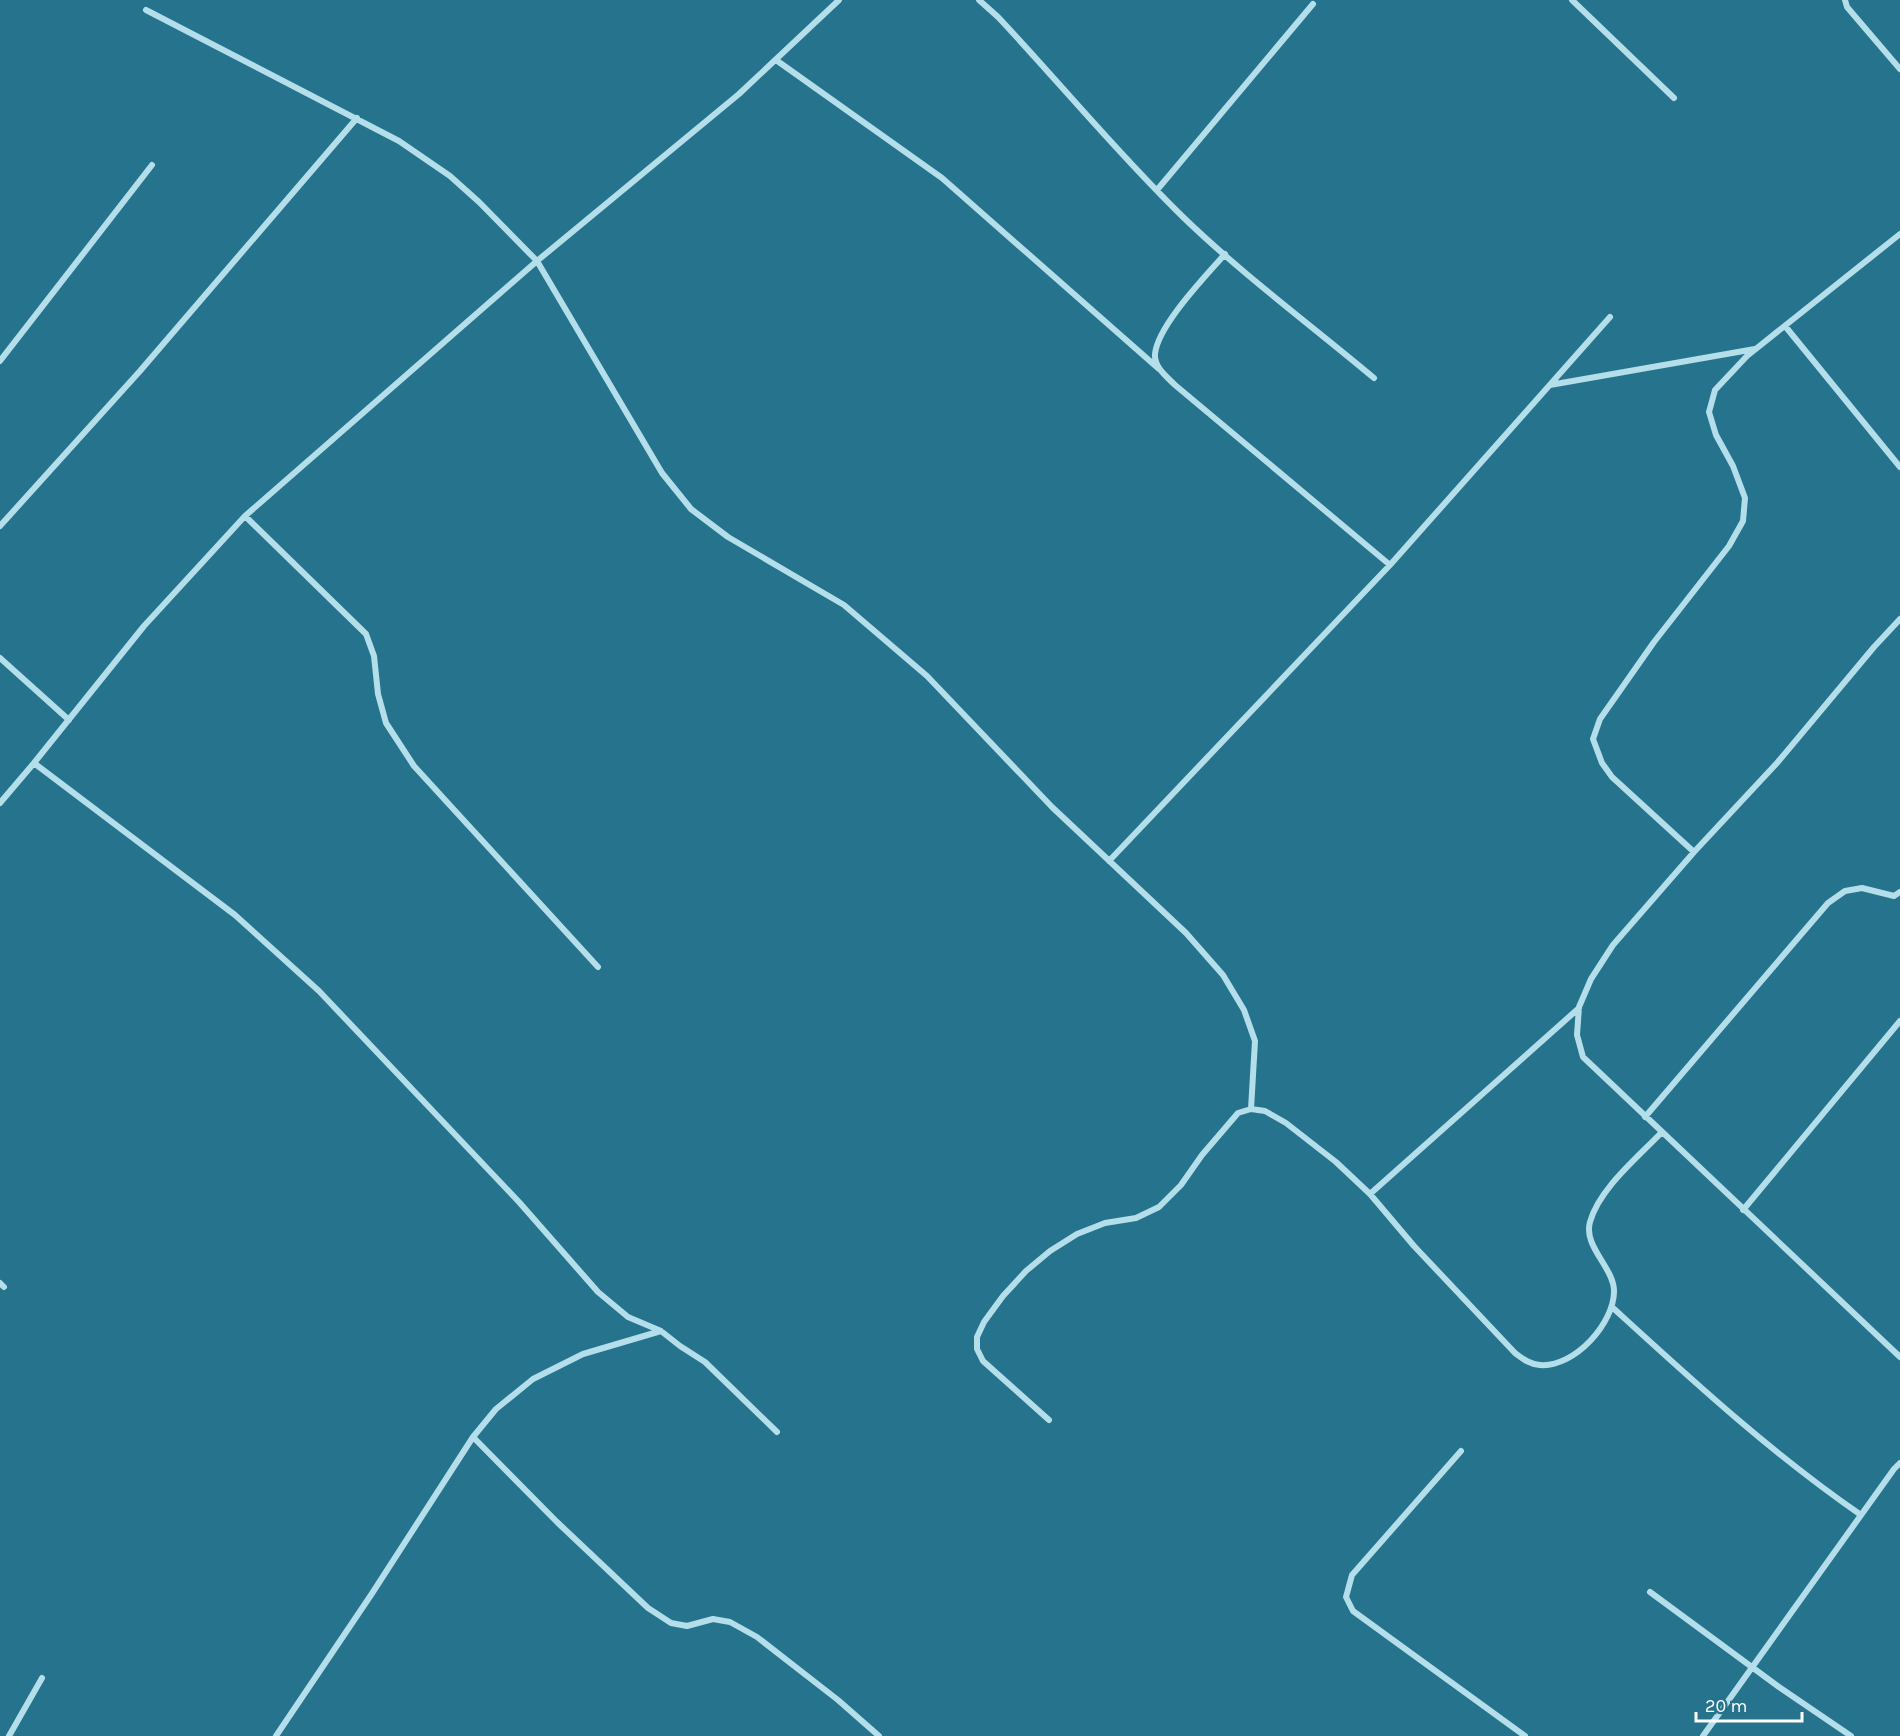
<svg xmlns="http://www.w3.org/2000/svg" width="1900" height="1736" font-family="Karla,sans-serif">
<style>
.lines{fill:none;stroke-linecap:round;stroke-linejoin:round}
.minor{stroke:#b3deea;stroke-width:6}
</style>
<rect width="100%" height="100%" fill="#25738c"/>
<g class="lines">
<path class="minor" d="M979,0L998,17C1060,83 1118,154 1183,217C1243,275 1311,325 1374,378
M1572,0L1674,98
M1845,0L1847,7L1900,69
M146,10L399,141L450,176L479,202L537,261L662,473L691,509L728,537L844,605L927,676L1052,807L1186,933L1223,975L1244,1010L1255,1041L1251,1109
M776,60L942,178L1159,369
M1157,190L1313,4
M1225,254C1206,276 1158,325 1155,354C1154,367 1166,376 1175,385L1390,565
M1785,326L1900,467
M0,361L152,165
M1550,385L1755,349
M245,516L366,634L374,656L378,694L386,723L414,766L598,967
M0,526L140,371L357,118
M1900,619L1874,647L1777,763L1694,852L1613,945L1591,979L1579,1007L1577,1035L1583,1057L1900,1357
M0,658L69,720
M34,763L235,915L319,991L519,1202L598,1292L628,1317L661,1331L680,1346L705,1362L777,1432
M0,803L34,763L144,626L245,516L537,261L739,94L839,0
M1694,852L1612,777L1602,763L1593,739L1600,719L1654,642L1729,546L1743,521L1745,498L1733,466L1716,435L1709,412L1715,390L1747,356L1900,234
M1109,861L1390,565L1610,317
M1645,1117L1828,903L1845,891L1862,888L1894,896L1900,892
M1370,1194L1579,1008
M1743,1210L1900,1021
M0,1283L4,1287
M1612,1307C1692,1380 1771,1453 1861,1515
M1049,1420L983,1361L977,1349V1337L984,1322L1003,1296L1026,1271L1050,1251L1077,1234L1105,1223L1136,1218L1159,1207L1181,1185L1202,1155L1238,1113L1251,1109L1265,1111L1286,1123L1336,1162L1370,1194L1414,1246L1515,1353C1523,1359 1529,1364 1540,1365C1574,1368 1615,1323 1614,1290C1613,1267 1583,1246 1590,1222C1599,1189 1638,1157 1661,1133
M473,1437L557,1522L648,1608L671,1623L687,1626L713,1619L730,1622L757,1637L838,1700L879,1736
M1461,1451L1352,1575L1346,1597L1353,1611L1525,1736
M1650,1592L1779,1687L1851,1736
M9,1736L42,1678
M276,1736L371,1595L473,1437L496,1409L533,1379L583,1354L661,1331
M1703,1736L1894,1469L1900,1463"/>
</g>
<path d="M1696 1712v9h106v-9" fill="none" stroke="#ffffff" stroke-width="3"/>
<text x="1705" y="1712" font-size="18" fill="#ffffff" stroke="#25738c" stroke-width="4.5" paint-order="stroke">20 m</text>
</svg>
